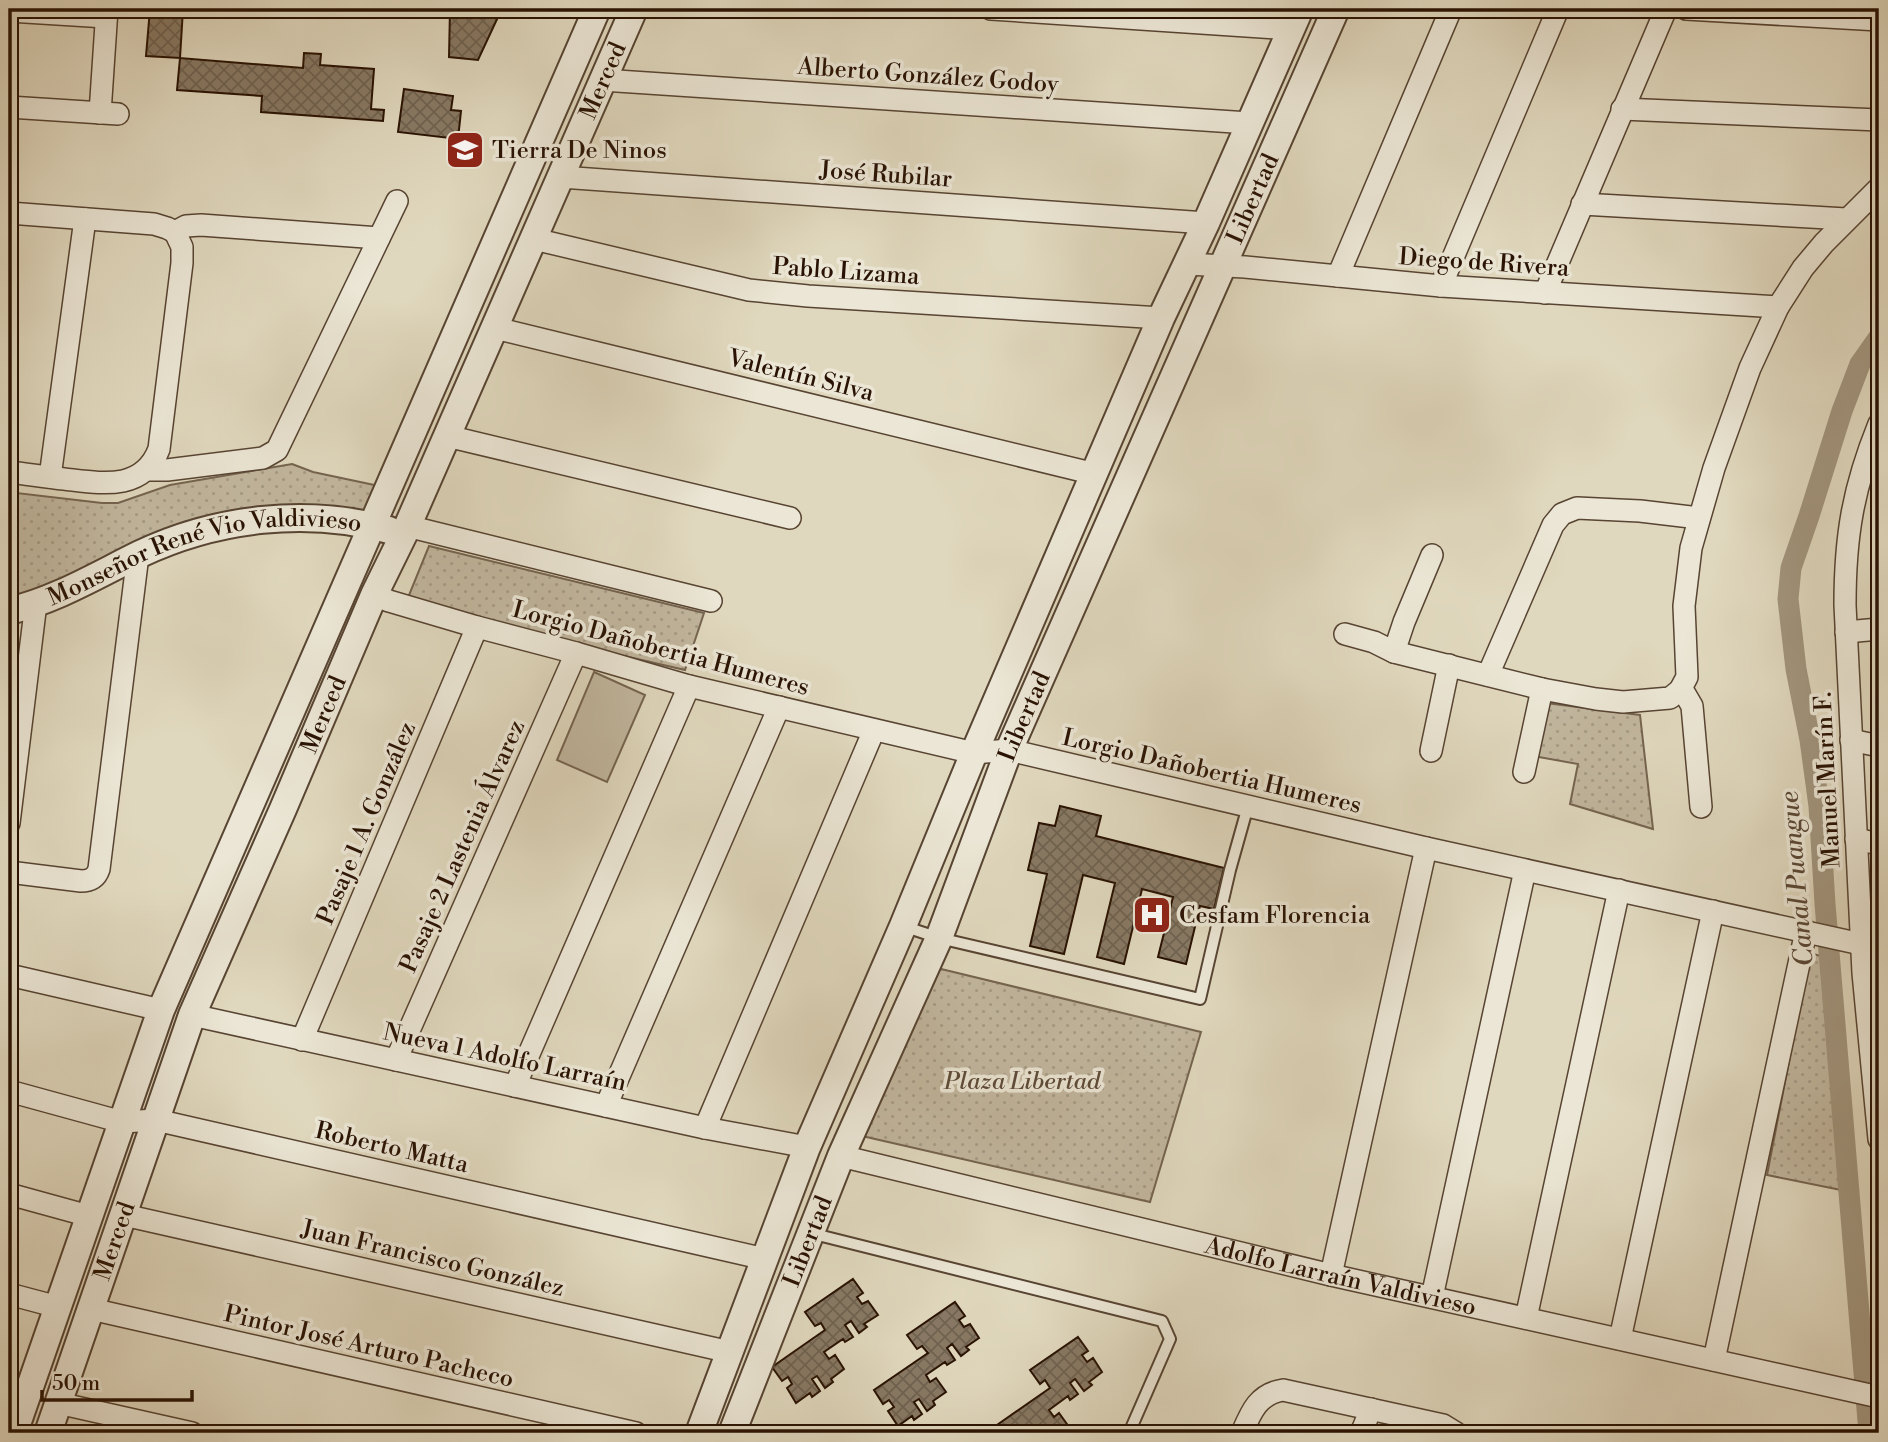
<svg xmlns="http://www.w3.org/2000/svg" width="1888" height="1442" font-family="'Libre Bodoni',serif">
<style>
.grass{fill:url(#grass-dots);stroke:#756450;stroke-width:2}
.garden{fill:#c1b69e;stroke:#756450;stroke-width:2}
.lines{fill:none;stroke-linecap:round;stroke-linejoin:round}
.canal{stroke:#a2957e;stroke-width:21}
.building{fill:url(#building-cross-hatch);stroke:#291203;stroke-width:2}
.service-casing{stroke:#574432;stroke-width:14}
.minor-casing{stroke:#574432;stroke-width:24}
.tertiary-casing{stroke:#574432;stroke-width:30}
.service{stroke:#ebe6d5;stroke-width:10}
.minor{stroke:#ebe6d5;stroke-width:21}
.tertiary{stroke:#ebe6d5;stroke-width:26}
.labels{text-anchor:middle;stroke-width:7;stroke-linejoin:round;paint-order:stroke}
.street-label{font-size:24px;fill:#291203;stroke:#ebe6d5}
.poi-label{font-size:24px;fill:#291203;stroke:#ebe6d5;text-anchor:start}
.park-label{font-size:24px;font-style:italic;fill:#5e4b39;stroke:#ebe6d5}
.water-label{font-size:26px;font-style:italic;fill:#594634;stroke:#ebe6d5}
</style>
<defs>
<pattern id="grass-dots" width="8" height="8" patternUnits="userSpaceOnUse" patternTransform="scale(1.75)"><rect width="8" height="8" fill="#c1b69e"/><path d="M2 2h.1M6 6h.1" fill="none" stroke="#a69b86" stroke-width="1.8" stroke-linecap="round"/></pattern>
<pattern id="building-cross-hatch" width="8" height="8" patternUnits="userSpaceOnUse" patternTransform="scale(1.75)"><rect width="8" height="8" fill="#887964"/><path d="M0 0l8 8M0 8l8-8" fill="none" stroke="#6f6250"/></pattern>
</defs>
<rect width="100%" height="100%" fill="#e0d8be"/>
<filter id="stains"><feTurbulence type="fractalNoise" baseFrequency=".00286" numOctaves="4"/><feColorMatrix values="0 0 0 0 .2 0 0 0 0 .09 0 0 0 0 .02 0 0 0 .5 -.17"/></filter>
<radialGradient id="worn" r=".72"><stop offset=".6" stop-color="#630" stop-opacity="0"/><stop offset="1" stop-color="#630" stop-opacity=".3"/></radialGradient>
<path class="grass" d="M292,464L313,472L379,486L367,512L300,511L9,605V536L17,493L102,503H118L170,485Z
M429,546L704,613L685,670L405,605Z
M1546,703L1640,715L1653,829L1570,804L1578,764L1533,756Z
M1810,953L1824,957L1841,1190L1767,1175Z
M937,968L1201,1032L1150,1202L862,1136Z"/>
<path class="garden" d="M594,672L645,695L607,782L557,760Z"/>
<g class="lines">
<path class="canal" d="M1869,1433L1825,904L1819,806L1810,740L1796,669L1788,599L1791,568L1809,516L1842,411L1860,364L1879,337"/>
</g>
<path class="building" d="M150,9H183L180,58L146,56Z
M450,9H498V17L478,60L449,57Z
M304,53L321,54L320,65L374,69L371,109L384,110L383,121L261,112L262,96L177,90L180,58L303,68Z
M404,89L453,96L451,110L461,111L458,139L398,132Z
M1060,806L1101,816L1096,836L1224,868L1214,909L1200,906L1186,964L1158,957L1173,897L1142,889L1124,964L1097,957L1115,883L1083,875L1064,954L1030,946L1047,874L1028,870L1039,823L1055,826Z
M853,1279L863,1293L857,1297L862,1304L868,1301L878,1315L864,1324L867,1327L859,1333L851,1321L845,1325L853,1337L845,1342L843,1339L824,1352L829,1359L835,1355L844,1369L831,1379L833,1382L825,1388L817,1376L812,1379L820,1391L812,1397L810,1393L796,1403L787,1388L792,1384L788,1377L782,1381L772,1367L825,1330L821,1323L815,1326L805,1312Z
M955,1302L965,1316L959,1320L964,1327L970,1324L979,1338L966,1347L969,1350L961,1356L952,1344L947,1348L955,1360L947,1365L945,1362L926,1375L930,1382L936,1378L946,1392L933,1401L935,1405L927,1411L919,1399L914,1402L922,1414L914,1420L912,1416L898,1426L888,1411L894,1407L889,1400L883,1404L874,1390L928,1353L922,1346L917,1349L907,1335Z
M1078,1337L1088,1351L1082,1355L1087,1362L1093,1358L1102,1372L1089,1382L1092,1385L1084,1391L1075,1379L1070,1383L1078,1394L1070,1400L1068,1396L1049,1410L1054,1417L1059,1413L1069,1427L1060,1433H1003L997,1425L1050,1388L1045,1380L1040,1384L1030,1370Z"/>
<g class="lines">
<defs>
<path id="service" d="M903,926L939,938L1200,999L1230,870L1248,806
M810,1233L1162,1321L1170,1339L1129,1433"/>
<g id="minor">
<path d="M991,9L1291,29"/>
<path d="M1686,9L1879,20"/>
<path d="M9,11L106,17"/>
<path d="M602,80L1249,123"/>
<path d="M9,107L118,114"/>
<path d="M1622,109L1879,120"/>
<path d="M100,113L107,9"/>
<path d="M561,177L1206,223"/>
<path d="M1582,204L1846,219"/>
<path d="M9,213L154,224L167,228L175,232"/>
<path d="M175,232L186,226L201,225L379,238"/>
<path d="M534,239L749,290L808,296L1161,318"/>
<path d="M1187,264L1245,267L1441,286L1778,307"/>
<path d="M1338,276L1451,9"/>
<path d="M1441,286L1558,9"/>
<path d="M1545,293L1666,9"/>
<path d="M495,328L1095,474"/>
<path d="M1879,424C1853,488 1845,536 1845,605L1863,973L1879,1139"/>
<path d="M447,436L790,518"/>
<path d="M146,470H167L263,458L277,450L397,201"/>
<path d="M9,472C27,474 45,477 64,479C100,483 143,492 159,449L182,263V247L175,232"/>
<path d="M50,477L85,219"/>
<path d="M407,526L711,601"/>
<path d="M374,595L389,601L477,627L576,653L689,686L974,753L1009,750L1426,848L1879,948"/>
<path d="M1846,632L1879,629"/>
<path d="M1345,634L1374,642L1394,652L1542,689L1596,699L1623,702L1670,698L1680,690L1687,677L1684,606L1691,548L1714,468L1750,368L1778,307L1803,268L1824,243L1879,188"/>
<path d="M1394,652L1404,622L1432,555"/>
<path d="M1488,675L1553,525L1562,514L1577,508L1640,511L1699,518"/>
<path d="M1680,690L1685,694L1692,706L1701,807"/>
<path d="M1851,740L1879,746"/>
<path d="M1431,751L1449,665"/>
<path d="M1524,772L1542,689"/>
<path d="M9,823L36,603"/>
<path d="M1856,839L1879,844"/>
<path d="M9,872L81,881C90,881 96,878 99,869L138,555"/>
<path d="M9,975L161,1010"/>
<path d="M192,1015L705,1128L807,1147"/>
<path d="M302,1040L477,627"/>
<path d="M396,1060L576,653"/>
<path d="M515,1086L689,686"/>
<path d="M9,1091L122,1122L156,1120L765,1259"/>
<path d="M606,1106L779,707"/>
<path d="M705,1128L874,730"/>
<path id="s1" d="M841,1156L1331,1275L1879,1397"/>
<path d="M9,1194L89,1216"/>
<path d="M124,1215L730,1352"/>
<path d="M1331,1275L1426,848"/>
<path d="M9,1294L58,1307"/>
<path d="M1432,1297L1525,870"/>
<path d="M91,1309L636,1433"/>
<path d="M1526,1318L1619,890"/>
<path d="M1620,1339L1713,911"/>
<path d="M1714,1360L1806,931"/>
<path d="M9,1391L27,1396"/>
<path d="M58,1403L192,1433"/>
<path d="M1242,1433C1251,1412 1258,1394 1283,1390L1443,1425L1456,1433"/>
<path d="M1361,1433L1371,1409"/>
</g>
<g id="tertiary">
<path id="s2" d="M9,611C56,600 97,575 140,554C216,518 307,507 389,530"/>
<path d="M14,1433L161,1010L597,9"/>
<path id="s3" d="M48,1433L192,1015L283,809L374,595L404,534L634,9"/>
<path d="M699,1433L807,1147L903,926L974,753L1161,318L1206,223L1300,9"/>
<path id="s4" d="M732,1433L841,1156L939,938L1009,750L1336,9"/>
</g>
</defs>
<use href="#service" class="service-casing"/>
<use href="#minor" class="minor-casing"/>
<use href="#tertiary" class="tertiary-casing"/>
<use href="#service" class="service"/>
<use href="#minor" class="minor"/>
<use href="#tertiary" class="tertiary"/>
</g>
<defs>
<symbol id="school-square" viewBox="-11 -11 22 22"><rect x="-9" y="-9" width="18" height="18" rx="4" fill="#8f2418" stroke="#ebe6d5"/><path d="M0-5L7-2L0 1L-7-2ZM-4 1L0 2.5L4 1V4Q0 6-4 4Z" fill="#fff"/></symbol>
<symbol id="hospital-square" viewBox="-11 -11 22 22"><rect x="-9" y="-9" width="18" height="18" rx="4" fill="#8f2418" stroke="#ebe6d5"/><path d="M-5-5h3v3.5h4V-5h3V5h-3V1.5h-4V5h-3Z" fill="#fff"/></symbol>
</defs>
<g fill-rule="evenodd">
<use href="#school-square" x="443" y="128" width="44" height="44"/>
<use href="#hospital-square" x="1130" y="893" width="44" height="44"/>
</g>
<g class="labels">
<g class="street-label">
<text transform="translate(928 75) rotate(4)" y="8">Alberto González Godoy</text>
<text dy="8" stroke="none"><textPath href="#s3" startOffset="1463">Merced</textPath></text>
<text transform="translate(886 174) rotate(4)" y="8">José Rubilar</text>
<text dy="8" stroke="none"><textPath href="#s4" startOffset="1340">Libertad</textPath></text>
<text transform="translate(1484 262) rotate(4)" y="8">Diego de Rivera</text>
<text transform="translate(846 271) rotate(4)" y="8">Pablo Lizama</text>
<text transform="translate(801 375) rotate(14)" y="8">Valentín Silva</text>
<text dy="8" stroke="none"><textPath href="#s2" startOffset="206">Monseñor René Vio Valdivieso</textPath></text>
<text transform="translate(661 648) rotate(15)" y="8">Lorgio Dañobertia Humeres</text>
<text dy="8" stroke="none"><textPath href="#s3" startOffset="770">Merced</textPath></text>
<text dy="8" stroke="none"><textPath href="#s4" startOffset="774">Libertad</textPath></text>
<text transform="translate(1212 771) rotate(13)" y="8">Lorgio Dañobertia Humeres</text>
<text transform="translate(1827 780) rotate(-93)" y="8">Manuel Marín F.</text>
<text transform="translate(366 823) rotate(-67)" y="8">Pasaje 1 A. González</text>
<text transform="translate(462 846) rotate(-66)" y="8">Pasaje 2 Lastenia Álvarez</text>
<text transform="translate(505 1057) rotate(12)" y="8">Nueva 1 Adolfo Larraín</text>
<text transform="translate(392 1147) rotate(13)" y="8">Roberto Matta</text>
<text dy="8" stroke="none"><textPath href="#s3" startOffset="203">Merced</textPath></text>
<text dy="8" stroke="none"><textPath href="#s4" startOffset="206">Libertad</textPath></text>
<text transform="translate(433 1258) rotate(13)" y="8">Juan Francisco González</text>
<text dy="8" stroke="none"><textPath href="#s1" startOffset="514">Adolfo Larraín Valdivieso</textPath></text>
<text transform="translate(369 1346) rotate(13)" y="8">Pintor José Arturo Pacheco</text>
</g>
<g class="poi-label">
<text x="492" y="158">Tierra De Ninos</text>
<text x="1179" y="923">Cesfam Florencia</text>
</g>
<g class="park-label">
<text x="1022" y="1089">Plaza Libertad</text>
</g>
<g class="water-label">
<text transform="translate(1796 879) rotate(-95)" y="9">Canal Puangue</text>
</g>
</g>
<rect width="1888" height="1442" fill="none" stroke="#e0d8be" stroke-width="35"/>
<rect x="10" y="10" width="1867" height="1421" fill="none" stroke="#291203" stroke-width="3.5"/>
<rect x="18" y="18" width="1853" height="1407" fill="none" stroke="#291203" stroke-width="2"/>
<path d="M42 1390v10h150v-10" fill="none" stroke="#291203" stroke-width="3.5"/>
<text x="52" y="1390" font-size="21" fill="#291203" stroke="#ebe6d5" stroke-width="5" paint-order="stroke">50 m</text>
<rect width="100%" height="100%" filter="url(#stains)"/>
<rect width="100%" height="100%" fill="url(#worn)"/>
</svg>
